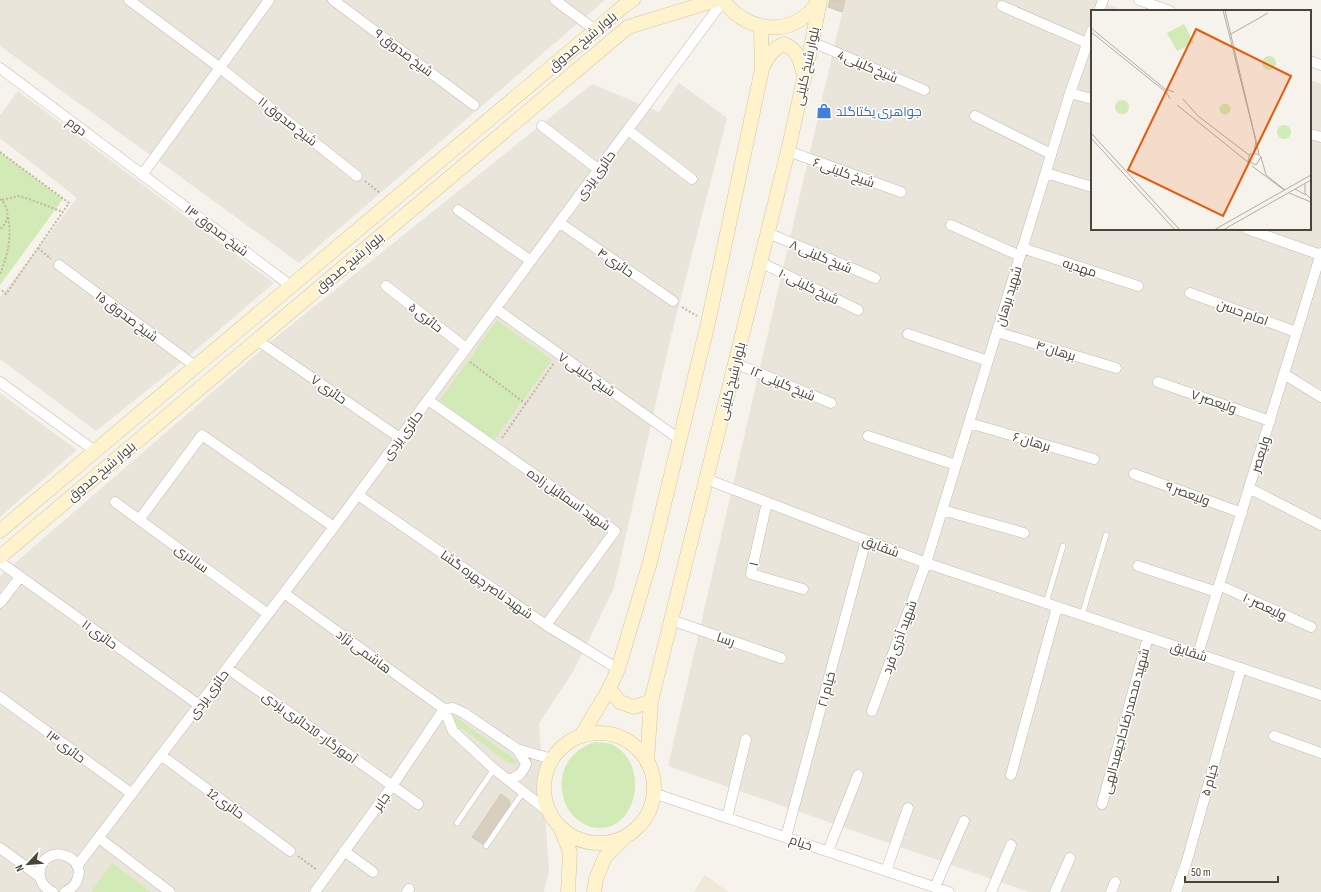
<svg xmlns="http://www.w3.org/2000/svg" width="1321" height="892" font-family="'Sofia Sans Condensed',Cairo,sans-serif">
<style>
.residential{fill:#eae5da}
.education{fill:#efe8d6}
.green{fill:#d2eab5}
.building{fill:#d8cfc1;stroke:#d3c7b4}
.lines{fill:none;stroke-linecap:round;stroke-linejoin:round}
.lane-casing{stroke:#c2bbae;stroke-width:6}
.street-casing{stroke:#c2bbae;stroke-width:11}
.secondary-casing{stroke:#d6c79b;stroke-width:15}
.path{stroke:#c4b79f;stroke-width:2;stroke-dasharray:2 2;stroke-linecap:butt}
.lane{stroke:#fff;stroke-width:5}
.street{stroke:#fff;stroke-width:10}
.secondary{stroke:#fff3cd;stroke-width:14}
.labels{text-anchor:middle;stroke-width:3;stroke-linejoin:round;paint-order:stroke}
.street-label{font-size:13px;fill:#4b4439;stroke:#fff}
.shop-label{font-size:13px;fill:#366cbe;stroke:#fff;text-anchor:start}
.inset-road{fill:none;stroke:#b2ada4;stroke-width:1}
.view{fill:#e8590c;fill-opacity:0.15;stroke:#e8590c;stroke-width:2}
.inset-edge{fill:none;stroke:#4b4439;stroke-width:2}
</style>
<rect width="100%" height="100%" fill="#f6f3ec"/>
<path class="residential" d="M0,0H605L299,263L0,46Z
M845,0H1096L1125,11H1092V229H1310V80L1321,84V892H1029L668,766Z
M679,83L727,118L671,336L614,588L574,670L539,723L549,871L544,892H0V576L275,338L592,84L659,112Z
M18,91L274,283L170,372L96,431L0,359V297L77,198L0,138V115Z
M0,393L77,450L0,517Z"/>
<path class="education" d="M705,875L728,892H694Z"/>
<path class="green" d="M0,152L63,199L0,285Z
M497,320L552,360L494,440L440,400Z
M449,716H454L517,761L516,764H510L449,719Z
M595,742C601,743 608,742 613,745C652,765 636,838 591,827C581,824 570,815 566,805C554,777 567,751 595,742Z
M112,863L151,892H91Z"/>
<path class="building" d="M830,0H845L842,12L828,7Z
M501,794L509,800L510,807L484,845L472,837Z"/>
<g class="lines">
<defs>
<path id="lane" d="M1046,603L1063,546
M1082,615L1106,535
M457,823L494,769
M486,846L523,792"/>
<path id="street" d="M129,0L219,67L357,176
M333,0L474,105
M555,0L595,30
M1139,0L1170,11
M1002,6L1087,43
M1099,11L1103,0
M812,42L924,90
M1310,61L1321,65
M0,68L291,286
M1070,93L1092,99
M975,116L1051,154
M542,126L599,170
M628,130L692,179
M1310,134L1321,137
M788,151L901,192
M1046,173L1092,187
M142,175L269,0
M458,210L531,261
M560,223L673,301
M951,225L1020,256
M1247,229L1321,255
M768,233L875,278
M1022,248L1138,286
M760,262L858,310
M59,265L195,366
M386,286L466,348
M1190,293L1296,332
M496,309L679,439
M997,332L1116,368
M908,334L988,361
M257,340L400,438
M735,363L831,403
M1284,374L1321,397
M0,382L95,451
M1158,382L1270,421
M428,400L615,531L546,625
M969,423L1094,459
M868,436L956,465
M1134,474L1242,513
M706,479L926,563L1321,695
M1249,488L1321,525
M358,495L546,625L618,669
M115,502L268,614
M767,502L751,574L803,589
M942,510L1024,533
M139,520L202,435L334,527
M0,562L199,705
M1138,566L1217,592
M1219,585L1311,627
M284,593L444,709
M0,603L20,577
M671,620L781,658
M1198,654L1321,253
M227,668L418,804
M0,697L132,794
M444,709L453,731L494,769L549,812
M444,709L453,708L464,713L517,749L552,759
M872,711L926,563L1070,93L1092,30
M1274,736L1321,753
M161,755L290,851
M1011,775L1057,607
M508,780C518,777 522,774 526,764L517,749
M653,793L949,892
M1102,804L1148,637
M727,818L746,739
M786,837L866,540
M99,838L170,892
M0,848L40,877
M344,851L373,872
M828,851L858,775
M77,866L334,527L723,1
M886,871L908,808
M935,887L964,821
M53,892C26,880 44,841 72,859C76,862 79,867 79,872C78,882 74,888 65,892
M315,892L392,786L444,709
M407,892L409,889
M991,892L1011,845
M1055,892L1070,858
M1111,892L1115,882
M1176,892L1186,864L1241,668"/>
<path id="secondary" d="M723,0C743,28 782,38 809,13C813,9 816,4 819,0
M762,68C768,57 772,49 784,44C798,50 800,60 804,75
M0,531L625,5L633,0
M0,557L628,27L716,0
M609,689L620,702L634,707L651,701
M544 788a55 55 0 1 1 110 0a55 55 0 1 1-110 0Z
M581,736L609,689L618,669L650,562L708,323L762,69L761,27
M647,762L651,701L788,151L812,42L820,0
M560,827L570,852L568,892
M594,892L596,879L605,857L624,838"/>
</defs>
<use href="#lane" class="lane-casing"/>
<use href="#street" class="street-casing"/>
<use href="#secondary" class="secondary-casing"/>
<path class="path" d="M0,152L69,203L6,294L0,289
M365,181L380,193
M0,199C10,208 10,221 0,229
M2,200L18,196L29,199L63,212
M38,248L51,259
M0,274C8,254 12,237 8,217
M682,307L697,316
M470,362L526,404
M502,438L554,363
M298,856L317,870"/>
<use href="#lane" class="lane"/>
<use href="#street" class="street"/>
<use href="#secondary" class="secondary"/>
</g>
<defs>
<symbol id="shop-bare" viewBox="-9 -9 18 18"><path d="M-5-2.5h2.3a2.7 3.5 0 0 1 5.4 0H5L5.5 6h-11ZM-1.5-2.5h3a1.5 2.3 0 0 0-3 0Z" fill="#3f7fe0" stroke="#fff" stroke-width="2.5" paint-order="stroke"/></symbol>
</defs>
<g fill-rule="evenodd">
<use href="#shop-bare" x="813" y="100" width="22" height="22"/>
</g>
<g class="labels">
<g class="street-label">
<text transform="translate(582 41) rotate(-40)" y="5">بلوار شیخ صدوق</text>
<text transform="translate(404 52) rotate(37)" y="5">شیخ صدوق ۹</text>
<text transform="translate(806 66) rotate(-78)" y="5">بلوار شیخ کلینی</text>
<text transform="translate(868 66) rotate(23)" y="5">شیخ کلینی 4</text>
<text transform="translate(288 121) rotate(38)" y="5">شیخ صدوق ۱۱</text>
<text transform="translate(77 126) rotate(37)" y="5">دوم</text>
<text transform="translate(844 172) rotate(20)" y="5">شیخ کلینی ۶</text>
<text transform="translate(595 175) rotate(-54)" y="5">حائری یزدی</text>
<text transform="translate(217 230) rotate(37)" y="5">شیخ صدوق ۱۳</text>
<text transform="translate(821 256) rotate(23)" y="5">شیخ کلینی ۸</text>
<text transform="translate(349 262) rotate(-40)" y="5">بلوار شیخ صدوق</text>
<text transform="translate(616 262) rotate(35)" y="5">حائری ۴</text>
<text transform="translate(1080 267) rotate(18)" y="5">مهدیه</text>
<text transform="translate(809 286) rotate(26)" y="5">شیخ کلینی ۱۰</text>
<text transform="translate(1008 296) rotate(-73)" y="5">شهید برهان</text>
<text transform="translate(1243 312) rotate(20)" y="5">امام حسن</text>
<text transform="translate(127 316) rotate(37)" y="5">شیخ صدوق ۱۵</text>
<text transform="translate(426 317) rotate(38)" y="5">حائری ۵</text>
<text transform="translate(1056 350) rotate(17)" y="5">برهان ۴</text>
<text transform="translate(587 374) rotate(35)" y="5">شیخ کلینی ۷</text>
<text transform="translate(731 381) rotate(-76)" y="5">بلوار شیخ کلینی</text>
<text transform="translate(783 383) rotate(23)" y="5">شیخ کلینی ۱۲</text>
<text transform="translate(329 389) rotate(35)" y="5">حائری ۷</text>
<text transform="translate(1214 401) rotate(19)" y="5">ولیعصر ۷</text>
<text transform="translate(402 435) rotate(-53)" y="5">حائری یزدی</text>
<text transform="translate(1032 441) rotate(16)" y="5">برهان ۶</text>
<text transform="translate(1260 454) rotate(-73)" y="5">ولیعصر</text>
<text transform="translate(101 471) rotate(-40)" y="5">بلوار شیخ صدوق</text>
<text transform="translate(1188 493) rotate(20)" y="5">ولیعصر ۹</text>
<text transform="translate(569 499) rotate(35)" y="5">شهید اسمائیل زاده</text>
<text transform="translate(881 546) rotate(21)" y="5">شقایق</text>
<text transform="translate(192 558) rotate(36)" y="5">سالاری</text>
<text transform="translate(753 564) rotate(-77)" y="5">۱</text>
<text transform="translate(487 584) rotate(35)" y="5">شهید ناصر چهره گشا</text>
<text transform="translate(1265 606) rotate(25)" y="5">ولیعصر ۱۰</text>
<text transform="translate(100 634) rotate(36)" y="5">حائری ۱۱</text>
<text transform="translate(899 637) rotate(-70)" y="5">شهید آذری فرد</text>
<text transform="translate(726 639) rotate(19)" y="5">رسا</text>
<text transform="translate(364 651) rotate(36)" y="5">هاشمی نژاد</text>
<text transform="translate(1189 651) rotate(18)" y="5">شقایق</text>
<text transform="translate(826 689) rotate(-75)" y="5">خیام ۲۱</text>
<text transform="translate(208 694) rotate(-53)" y="5">حائری یزدی</text>
<text transform="translate(1125 721) rotate(-75)" y="5">شهید محمدرضاحاجیعبدالهی</text>
<text transform="translate(310 727) rotate(36)" y="5">آموزگار- 10حائری یزدی</text>
<text transform="translate(66 746) rotate(37)" y="5">حائری ۱۳</text>
<text transform="translate(1209 780) rotate(-74)" y="5">خیام ۵</text>
<text transform="translate(381 801) rotate(-54)" y="5">جابر</text>
<text transform="translate(226 803) rotate(36)" y="5">حائری 12</text>
<text transform="translate(801 842) rotate(19)" y="5">خیام</text>
</g>
<g class="shop-label">
<text x="836" y="116">جواهری یکتاگلد</text>
</g>
</g>
<g transform="translate(1091 10)">
<rect width="220" height="220" fill="#f6f3ec"/>
<path d="M93,14L103,33L86,41L76,23ZM171 53a7 7 0 1 1 14 0a7 7 0 1 1-14 0ZM24 97a7 7 0 1 1 14 0a7 7 0 1 1-14 0ZM128.5 99a5.5 5.5 0 1 1 11 0a5.5 5.5 0 1 1-11 0ZM186 122a7 7 0 1 1 14 0a7 7 0 1 1-14 0Z" fill="#d2eab5"/>
<path class="inset-road" d="M132,0L165,131L163,142M134,0L168,144M0,18L74,79L83,82M0,22L76,83L79,89M140,24L177,3M92,89L107,106L158,145M86,95L158,153M0,123L89,220M0,128L84,220M170,147L165,155L157,151L159,144H167L170,147L175,165L194,180M161,156L193,180M214,174V183L220,189M204,179L215,185M198,183L220,192M123,220L220,165M132,220L220,170"/>
<path class="view" d="M105,19L200,66L132,206L37,160Z"/>
<rect width="220" height="220" class="inset-edge"/>
</g>
<g transform="translate(28 864) rotate(244)" stroke="#ffffff" stroke-width="3" paint-order="stroke">
<path d="M0-3L7 15L0 10L-7 15Z" fill="#4b4439"/>
<text y="-6" font-size="11" font-weight="bold" text-anchor="middle" fill="#4b4439">N</text>
</g>
<path d="M1185 876v6h93v-6" fill="none" stroke="#4b4439" stroke-width="2"/>
<text x="1191" y="876" font-size="12" fill="#4b4439" stroke="#ffffff" stroke-width="3" paint-order="stroke">50 m</text>
</svg>
